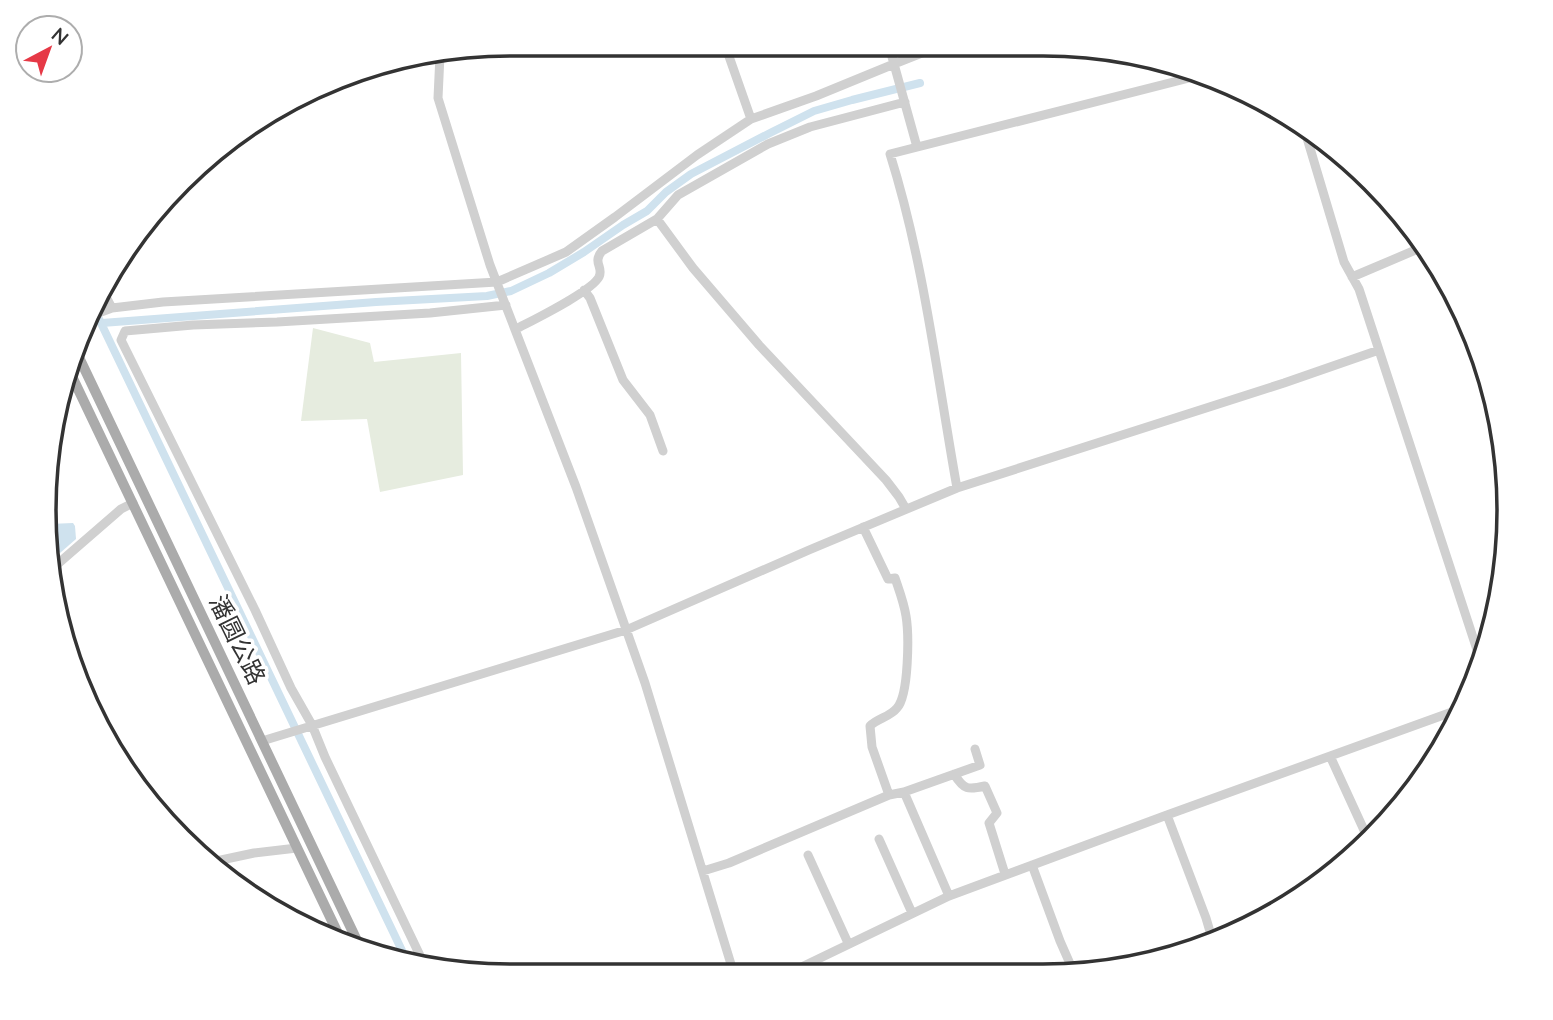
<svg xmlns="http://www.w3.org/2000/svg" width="1553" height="1020" font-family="Lato,'Noto Sans SC',sans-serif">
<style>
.green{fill:#e6ecdf}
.water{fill:#cfe2ee}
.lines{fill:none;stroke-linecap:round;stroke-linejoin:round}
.canal{stroke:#cfe2ee;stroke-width:8}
.minor{stroke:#d0d0d0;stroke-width:9}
.major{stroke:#ababab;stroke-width:10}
.labels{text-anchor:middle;stroke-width:7;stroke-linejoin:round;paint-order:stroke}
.street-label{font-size:24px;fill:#333;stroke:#fff}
.rim{fill:none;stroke:#333;stroke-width:3.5}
</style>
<rect width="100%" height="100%" fill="#fff"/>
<path class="green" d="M313,328L370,343L374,362L461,353L463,475L380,492L367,419L301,421Z"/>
<path class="water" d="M73,523L75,526L76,539L60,553L50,536L49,524Z"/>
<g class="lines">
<path class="canal" d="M99,319L407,961
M102,323L376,302L487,296L511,291L549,273L584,252L623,225L647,211L666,192L691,174L770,133L814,111L852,100L920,83"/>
<path class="minor" d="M725,45L751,119
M440,55L438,98L490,265L576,487L645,683L734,974
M1304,128L1344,262L1359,289L1482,665
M917,147L894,64L937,47
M657,219L693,268L759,345L886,480L899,497L906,509
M1352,277L1425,246
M584,290L590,298L623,380L650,415L663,451
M112,308L163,302L497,282L566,252L615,217L697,155L751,119L816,96L894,64L889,46
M93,315L112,308L104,293
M516,329C533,320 591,292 599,277C604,267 592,263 602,251L657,219L678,195L768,144L810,127L905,102
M957,488C937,376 924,262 890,154L1197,76
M863,527L888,579L895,578C899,590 904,603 906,616C909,634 909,695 897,708C890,717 878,718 870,726L872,747L889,795
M51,548L58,563
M53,568L121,509L133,503
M262,741L626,630L809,550L957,488L1284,383L1379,350
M1330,756L1369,841
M954,774C964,790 968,790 985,786L997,813L989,823L1005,874
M904,792L980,765L975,749
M1167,815L1206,918L1213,942
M879,839L912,913
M808,855L848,943
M207,863L254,853L297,848
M1032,865L1060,941L1075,975
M703,871L729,863L889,795L904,792L949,896
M425,966L325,757L312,725L291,688L255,610L121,340L125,331L193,325L277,322L430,313L506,305
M787,974L949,896L1167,815L1463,708"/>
<path class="major" d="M75,349L361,949
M67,366L343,944"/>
</g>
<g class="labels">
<g class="street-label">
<text transform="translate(237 640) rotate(64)" y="8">潘圆公路</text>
</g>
</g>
<path d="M0 0H1553V1020H0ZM510 56H1043A454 454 0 0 1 1497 510V510A454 454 0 0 1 1043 964H510A454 454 0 0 1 56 510V510A454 454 0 0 1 510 56Z" fill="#fff" fill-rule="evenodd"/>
<path class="rim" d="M510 56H1043A454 454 0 0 1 1497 510V510A454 454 0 0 1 1043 964H510A454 454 0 0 1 56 510V510A454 454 0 0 1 510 56Z"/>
<g transform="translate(49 49) rotate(41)"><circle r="33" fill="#ffffff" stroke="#adadad" stroke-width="2"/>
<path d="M0-5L12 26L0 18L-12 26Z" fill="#e63946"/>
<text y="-10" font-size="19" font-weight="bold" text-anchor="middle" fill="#333333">N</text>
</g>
</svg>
